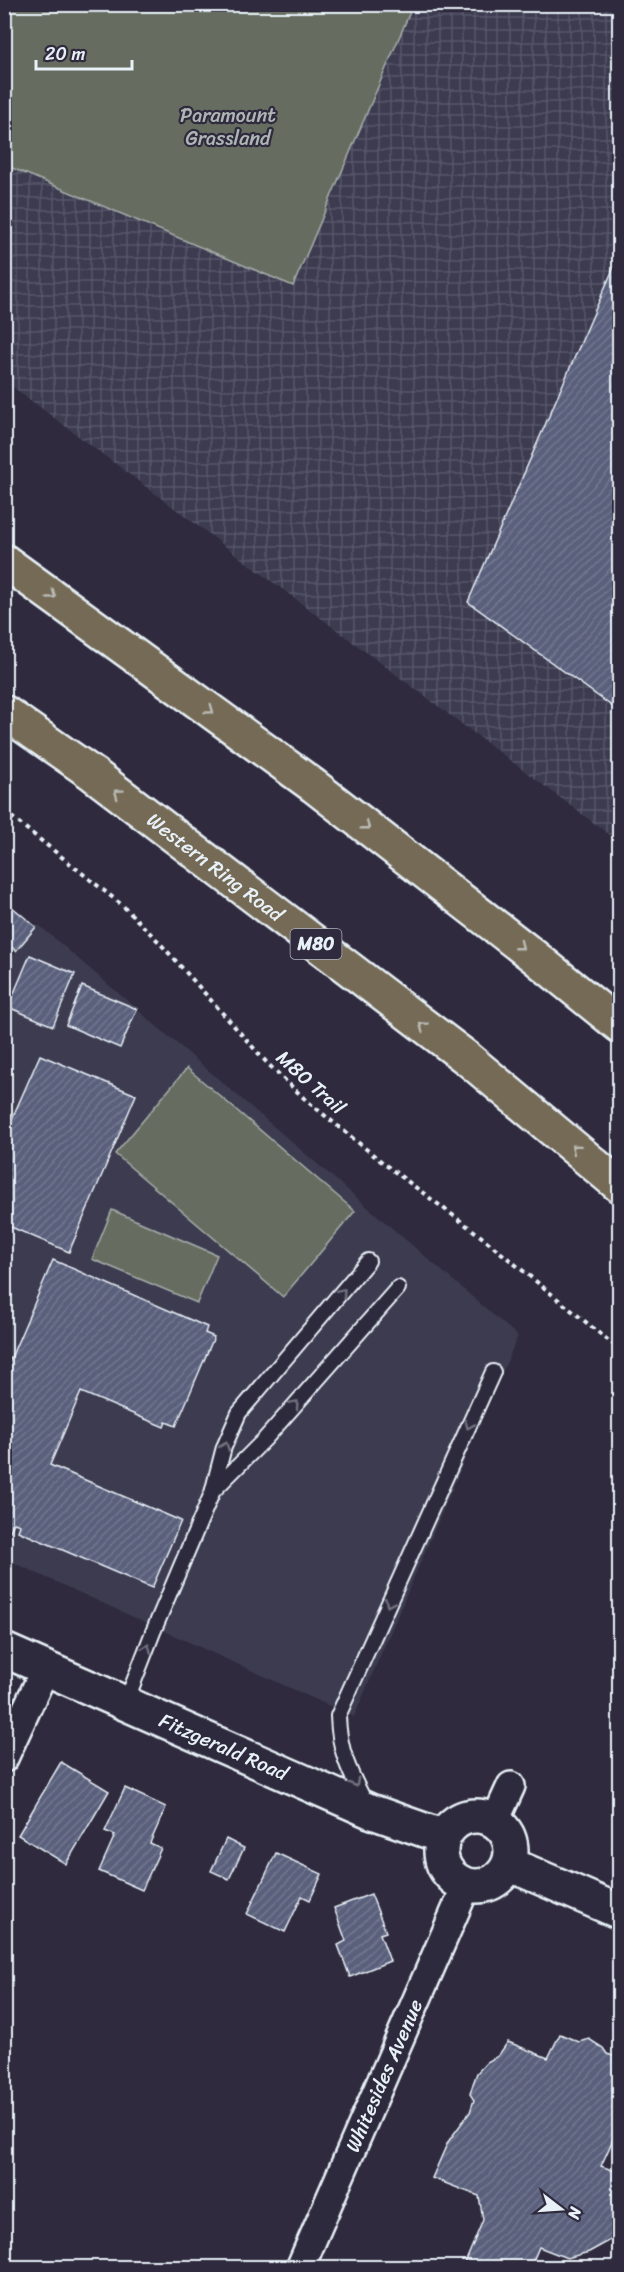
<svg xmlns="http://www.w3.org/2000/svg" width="624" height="2272" font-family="Sriracha,sans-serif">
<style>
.built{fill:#3c3a50}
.industrial{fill:url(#industrial-grid)}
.green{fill:#666d60;stroke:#a7afac;stroke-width:1.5}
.building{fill:url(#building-hatch);stroke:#e8f1f8;stroke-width:1.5}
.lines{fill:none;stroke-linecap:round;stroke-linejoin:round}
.lane-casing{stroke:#e8f1f8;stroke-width:18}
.street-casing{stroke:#e8f1f8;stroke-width:32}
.secondary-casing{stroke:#e8f1f8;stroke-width:38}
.highway-casing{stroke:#e8f1f8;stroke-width:38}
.path{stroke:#e8f1f8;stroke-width:4;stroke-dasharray:4.5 4.5;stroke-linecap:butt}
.lane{stroke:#2f2a3d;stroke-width:14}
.street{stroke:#2f2a3d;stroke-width:27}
.secondary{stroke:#2f2a3d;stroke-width:33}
.highway{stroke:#756a55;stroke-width:33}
.oneway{stroke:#babbb7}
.oneway2{stroke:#70707e}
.labels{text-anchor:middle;stroke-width:4.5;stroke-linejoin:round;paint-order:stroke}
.shield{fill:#2f2a3d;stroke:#b0b5c0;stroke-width:1.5}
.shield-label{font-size:18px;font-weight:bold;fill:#e8f1f8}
.park-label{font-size:20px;fill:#aeb6b4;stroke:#2f2a3d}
.street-label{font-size:20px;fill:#e8f1f8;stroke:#2f2a3d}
</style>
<defs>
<pattern id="industrial-grid" width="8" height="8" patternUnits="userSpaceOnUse" patternTransform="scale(1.5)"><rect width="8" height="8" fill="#3c3a50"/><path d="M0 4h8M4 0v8" fill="none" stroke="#58576a"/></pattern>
<pattern id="building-hatch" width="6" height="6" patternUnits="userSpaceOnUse" patternTransform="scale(1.5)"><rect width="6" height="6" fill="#5a607c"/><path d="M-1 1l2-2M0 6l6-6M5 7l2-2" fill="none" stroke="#72778f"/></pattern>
</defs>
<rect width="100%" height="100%" fill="#2f2a3d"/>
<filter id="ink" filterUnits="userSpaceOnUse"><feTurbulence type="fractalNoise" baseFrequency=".0167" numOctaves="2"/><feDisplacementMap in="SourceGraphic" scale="12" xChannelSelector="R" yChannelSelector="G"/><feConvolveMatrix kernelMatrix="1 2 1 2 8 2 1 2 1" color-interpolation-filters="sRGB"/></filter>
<g filter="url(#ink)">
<path class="built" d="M39,925L518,1336L354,1717L5,1559V966Z"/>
<path class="industrial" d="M4,5H619V842L5,381Z"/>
<path class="green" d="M4,5L5,4L413,5L293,286L5,165Z
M187,1068L355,1211L283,1297L115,1154Z
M112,1210L217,1255L197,1303L92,1259Z"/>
<path class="building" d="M620,253V712L468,602Z
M11,906L36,927L16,951L4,941V913Z
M30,955L75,974L53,1026L8,1007Z
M82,986L137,1009L120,1048L66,1025Z
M40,1055L136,1095L69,1252L4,1224V1137Z
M53,1260L207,1327L205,1333L214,1337L176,1426L166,1422L164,1427L81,1392L50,1465L181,1521L152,1588L18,1531L20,1525L14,1523L10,1531L4,1529V1374Z
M61,1762L109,1791L66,1864L18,1835Z
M125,1788L166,1807L150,1843L161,1848L142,1890L99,1871L115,1835L105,1831Z
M226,1839L244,1848L229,1879L211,1871Z
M276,1853L322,1874L310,1900L302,1896L285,1932L247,1914Z
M371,1894L386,1932L380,1934L390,1961L350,1977L338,1945L346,1941L334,1908Z
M560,2034L579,2042L589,2039L603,2048L607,2054L620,2058V2124L601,2166L620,2173V2235L589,2252L567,2258L539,2247L530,2268H463L483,2220L479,2196L432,2178L448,2142L470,2112L474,2100L470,2094L473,2084L477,2073L487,2062L498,2056L508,2042L548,2058Z"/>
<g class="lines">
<defs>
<path id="lane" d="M213,1491L264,1440L398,1288
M126,1702L153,1632L212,1493L224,1447L239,1413L368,1261
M366,1804C350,1773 339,1752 338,1716L493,1372"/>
<g id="street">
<path d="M4,1758L46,1667"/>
<path d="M495,1821L511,1786"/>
<path id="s1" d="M300,2268L467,1884"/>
</g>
<g id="secondary">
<path id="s2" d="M4,1650L370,1811L444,1837"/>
<circle cx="476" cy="1851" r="35"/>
<path d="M509,1864L620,1912"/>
</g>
<g id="highway">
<path d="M4,561L314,786L536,958L620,1026"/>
<path id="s3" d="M4,712L93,774L468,1059L620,1186"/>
</g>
</defs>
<use href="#lane" class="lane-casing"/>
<use href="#street" class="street-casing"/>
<use href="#secondary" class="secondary-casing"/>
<use href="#highway" class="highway-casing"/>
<path class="path" d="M4,811L122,905L158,941L268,1064L307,1101L387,1166L478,1234L620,1350"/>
<use href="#lane" class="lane"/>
<use href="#street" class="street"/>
<use href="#secondary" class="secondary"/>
<use href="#highway" class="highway"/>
</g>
<defs><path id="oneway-chevron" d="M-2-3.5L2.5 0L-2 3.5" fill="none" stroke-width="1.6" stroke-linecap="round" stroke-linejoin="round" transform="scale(1.5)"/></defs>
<g class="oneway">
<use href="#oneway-chevron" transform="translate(52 595) rotate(36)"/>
<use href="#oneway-chevron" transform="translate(210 710) rotate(36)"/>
<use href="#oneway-chevron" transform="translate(118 793) rotate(-143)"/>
<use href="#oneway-chevron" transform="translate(366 826) rotate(38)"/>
<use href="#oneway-chevron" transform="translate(520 946) rotate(38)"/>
<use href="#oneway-chevron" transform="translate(423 1026) rotate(-143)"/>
<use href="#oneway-chevron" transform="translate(575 1148) rotate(-140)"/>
</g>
<g class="oneway2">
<use href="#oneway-chevron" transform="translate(342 1292) rotate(-49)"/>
<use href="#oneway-chevron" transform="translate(295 1404) rotate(-49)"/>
<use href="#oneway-chevron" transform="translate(469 1425) rotate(114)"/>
<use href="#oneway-chevron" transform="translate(225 1446) rotate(-70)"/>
<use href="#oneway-chevron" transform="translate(389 1603) rotate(114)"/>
<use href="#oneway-chevron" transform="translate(147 1648) rotate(-69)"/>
<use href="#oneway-chevron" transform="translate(355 1783) rotate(61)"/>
</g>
</g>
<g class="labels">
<rect class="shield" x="290.5" y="929" width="51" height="30" rx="4.5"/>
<g class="shield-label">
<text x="316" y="950">M80</text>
</g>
<g class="park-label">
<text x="228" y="122">Paramount<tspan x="228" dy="23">Grassland</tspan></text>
</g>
<g class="street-label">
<text dy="7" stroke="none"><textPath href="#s3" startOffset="262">Western Ring Road</textPath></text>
<text transform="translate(311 1082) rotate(42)" y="7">M80 Trail</text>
<text dy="7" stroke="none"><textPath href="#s2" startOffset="240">Fitzgerald Road</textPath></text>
<text dy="7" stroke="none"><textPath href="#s1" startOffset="210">Whitesides Avenue</textPath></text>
</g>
</g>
<rect width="624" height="2272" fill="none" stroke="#2f2a3d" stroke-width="24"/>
<rect x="12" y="12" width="600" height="2248" fill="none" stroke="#e8f1f8" stroke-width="2" filter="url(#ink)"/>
<g transform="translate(561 2209) rotate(107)" stroke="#2f2a3d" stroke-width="4.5" paint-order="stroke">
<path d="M0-4.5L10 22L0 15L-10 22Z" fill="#e8f1f8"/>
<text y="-9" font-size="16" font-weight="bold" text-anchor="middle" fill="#e8f1f8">N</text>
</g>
<path d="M36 60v9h96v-9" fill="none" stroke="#e8f1f8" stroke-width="3"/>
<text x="45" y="60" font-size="18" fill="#e8f1f8" stroke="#2f2a3d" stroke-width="4.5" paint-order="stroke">20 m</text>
</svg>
